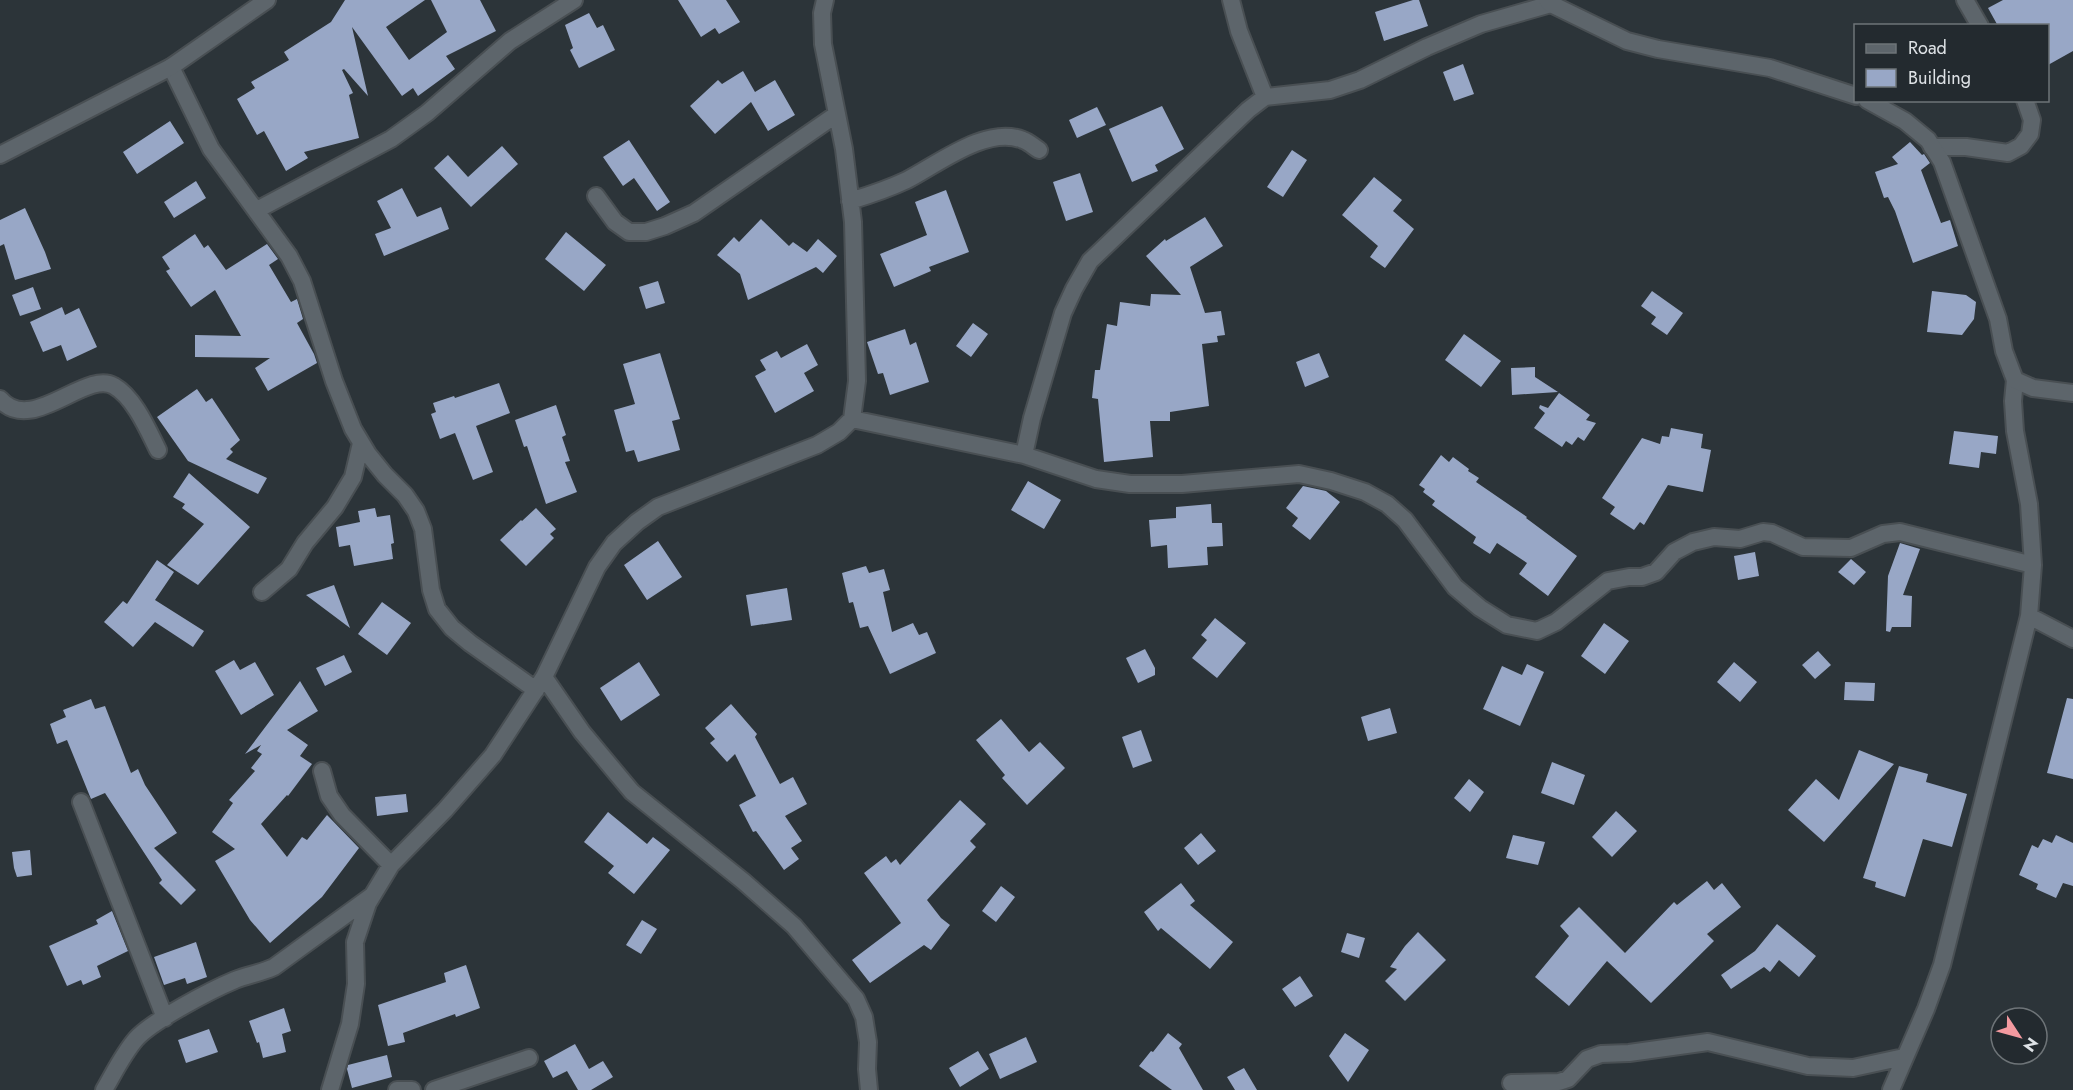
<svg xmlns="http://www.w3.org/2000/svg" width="2073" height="1090" font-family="Jost,sans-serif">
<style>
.building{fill:#98a7c6}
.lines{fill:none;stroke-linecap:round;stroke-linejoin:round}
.minor-casing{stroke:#494f53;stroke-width:20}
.tertiary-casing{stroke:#494f53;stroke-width:20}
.minor{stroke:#5d656b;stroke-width:16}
.tertiary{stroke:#5d656b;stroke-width:16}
</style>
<rect width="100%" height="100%" fill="#2c3439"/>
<path class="building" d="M345,0H425L386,27L409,60L447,32L431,0H480L496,31L446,56L455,69L418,96L413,88L402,96L352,27L368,96L344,69L342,70L353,93L349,95L359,138L304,152L308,158L286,171L264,131L257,135L237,99L255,88L251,82L289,60L284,52L331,22Z
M678,0H726L740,22L719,34L715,28L701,37Z
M1413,0H1419L1428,26L1384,41L1375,12Z
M2003,0H2073V51L2048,65V26H1998L1988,8Z
M589,13L597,28L603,25L615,50L579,68L570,50L573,48L565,25Z
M1463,64L1474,94L1454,101L1443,72Z
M743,71L755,92L775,80L795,115L768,131L751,102L715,134L690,106L718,80L722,84Z
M1162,106L1184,149L1155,165L1158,171L1132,182L1109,129Z
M1097,107L1106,125L1077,138L1069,120Z
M170,121L184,143L137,174L123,152Z
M629,140L670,202L657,211L634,178L623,186L603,157Z
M1910,142L1922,155L1924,154L1930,163L1921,170L1941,223L1950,220L1958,246L1913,263L1895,211L1888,197L1884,198L1875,172L1898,164L1892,157Z
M502,146L518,164L471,207L434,168L448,155L468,177Z
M1292,150L1307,160L1283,197L1267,187Z
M1080,173L1093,212L1066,221L1053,182Z
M1374,177L1402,200L1393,211L1414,229L1385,268L1370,257L1378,246L1342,215Z
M196,181L206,198L174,218L164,202Z
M402,188L417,217L441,207L449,229L384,256L375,234L391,228L377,201Z
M946,190L969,252L929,267L931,271L894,287L880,254L927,235L915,202Z
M25,208L45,252L51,269L15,280L4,244L0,246V220Z
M1205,217L1223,246L1190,267L1205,313L1221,311L1225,335L1217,336L1218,342L1202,344L1209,406L1170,412V421H1150L1153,457L1104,462L1098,399L1092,398L1095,370H1100L1107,324L1117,326L1120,302L1150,306L1151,294L1181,295L1146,256L1165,239L1166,241Z
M761,219L789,246L793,242L807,252L818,239L837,256L823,273L816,267L748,300L740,274L717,255L734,237L739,242Z
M566,232L606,265L584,291L545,259Z
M195,234L204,248L208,245L226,270L267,244L278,259L269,265L291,302L297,299L303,319L297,323L314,354L317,363L268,391L255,368L270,358L195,357V335L241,336L215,290L191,307L166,271L170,269L162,257Z
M658,281L665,303L646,309L639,287Z
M33,287L41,309L20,316L12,295Z
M1652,291L1683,313L1667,335L1651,324L1656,317L1641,306Z
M1932,291L1966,295L1976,302L1974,319L1962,335L1927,332Z
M62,307L65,315L79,308L97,347L67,361L61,345L43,352L30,322Z
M973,323L988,334L971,357L956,346Z
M905,329L910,345L916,342L929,382L890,395L883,373L878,374L867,342Z
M1464,334L1501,361L1481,387L1445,360Z
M807,344L818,365L804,373L814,391L775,413L755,376L766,370L760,360L777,351L781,358Z
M660,353L680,419L672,421L680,450L638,462L634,450L626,452L614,410L635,404L623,364Z
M1319,353L1329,377L1305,387L1296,362Z
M1535,367V377L1558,392L1512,395L1511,368Z
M499,383L510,413L476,426L493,472L473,480L455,433L440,439L431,414L436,412L433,403L454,396L455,398Z
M197,389L206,402L212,398L240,440L230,449L233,452L226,459L267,478L258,494L188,461L157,417Z
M1559,393L1590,415L1586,420L1596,423L1584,441L1578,437L1572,445L1566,441L1562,447L1534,428L1545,413L1539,408L1540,405L1548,408Z
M556,405L566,435L562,437L570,461L565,462L577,492L546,504L527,446L524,447L515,420Z
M1671,428L1703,434L1701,448L1711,450L1703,492L1668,485L1644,525L1640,522L1634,530L1610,514L1615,507L1602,498L1642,438L1660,444L1662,436L1669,437Z
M1954,431L1998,436L1996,454L1981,452L1979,468L1949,464Z
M1441,455L1449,462L1453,457L1469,469L1468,471L1479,478L1476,482L1527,517L1526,518L1577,556L1548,596L1519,574L1527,563L1497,543L1490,554L1473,543L1476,537L1432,505L1435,501L1423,492L1425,489L1419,485Z
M189,473L250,527L198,585L167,565L204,524L182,508L185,504L173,497Z
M1028,481L1061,500L1044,529L1011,510Z
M1303,486L1326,491L1340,502L1310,540L1292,526L1298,518L1286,508Z
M1211,504L1212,523H1222L1223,546L1207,547L1208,565L1168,568L1167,545L1151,547L1149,520L1176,518V507Z
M375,508L377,517L390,515L394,543L391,544L393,559L354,566L350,545L339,547L336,527L360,522L358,511Z
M536,508L556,529L550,534L554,538L526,566L500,540L521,520L522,521Z
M658,541L682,577L647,600L624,565Z
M1900,543L1920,549L1903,595L1912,596L1911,627H1892L1890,632L1886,631L1888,576Z
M1755,552L1759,576L1738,580L1734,556Z
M1851,559L1866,572L1854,585L1838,572Z
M157,560L174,572L155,600L204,631L193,647L155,622L133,647L104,622L123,601L127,604Z
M866,566L869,573L884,569L890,590L883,592L892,632L913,623L919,635L927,632L936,653L890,674L868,626L860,628L853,602L849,603L842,573Z
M334,585L350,628L306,595Z
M787,588L792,620L751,626L746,595Z
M382,602L411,623L387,655L358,634Z
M1215,618L1246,643L1217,678L1192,658L1207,640L1201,635Z
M1604,623L1629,641L1605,674L1581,656Z
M1145,649L1155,668V675L1138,683L1126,658Z
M1818,651L1831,665L1815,679L1802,665Z
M344,655L352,672L325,686L316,668Z
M234,660L240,670L255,662L274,695L241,715L215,671Z
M639,662L660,695L621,721L600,688Z
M1734,662L1757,682L1740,702L1717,682Z
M1527,664L1544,672L1520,726L1483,709L1502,666L1522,675Z
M300,681L318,711L287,730L308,745L300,756L312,764L288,796L287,795L261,824L287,857L302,837L307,840L327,815L359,848L322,897L270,943L250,920L215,861L235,849L212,832L233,803L229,800L255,771L251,768L262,754L257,751L261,745L245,754Z
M1845,682L1875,683L1874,701L1844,700Z
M2067,698L2073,699V779L2047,773Z
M91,699L95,709L105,706L131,773L138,769L145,785L177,833L154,848L196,890L181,905L159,883L162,880L105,793L91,799L67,740L57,744L50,724L66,717L63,710Z
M731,704L757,734L755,737L780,784L793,777L807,804L785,816L802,841L791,848L799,859L784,870L756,831L753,832L739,805L756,796L735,754L727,762L710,743L715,739L705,728Z
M1390,708L1397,733L1368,741L1361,717Z
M1001,719L1029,752L1040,742L1065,768L1027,805L1002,778L1005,775L976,740Z
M1141,730L1152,761L1133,768L1122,737Z
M1859,750L1894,764L1824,842L1788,810L1816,779L1839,800Z
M1552,762L1585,775L1574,805L1541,793Z
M1899,766L1928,774L1926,782L1967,794L1952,847L1923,839L1905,897L1875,887L1876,882L1863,878Z
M1469,779L1484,792L1470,812L1454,798Z
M406,794L408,812L377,816L375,797Z
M960,800L986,824L970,841L976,847L927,900L941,918L950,925L931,950L924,945L870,983L852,960L901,923L864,873L886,856L891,863L896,859L900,865Z
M1616,811L1637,831L1612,857L1592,837Z
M608,812L647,844L653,837L670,850L634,894L608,873L614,866L584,842Z
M1201,833L1216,851L1198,865L1184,848Z
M1513,835L1545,842L1538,865L1506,858Z
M2056,835L2073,843V886L2063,883L2056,898L2036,889L2038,884L2019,875L2032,845L2038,848L2043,839L2052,843Z
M30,850L32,875L17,877L14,868L12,852Z
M1707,881L1714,890L1722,883L1741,907L1707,934L1714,941L1651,1003L1607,961L1569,1006L1535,977L1569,936L1560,926L1579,907L1625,953L1674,902L1677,905Z
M1181,883L1195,901L1190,905L1233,942L1210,969L1161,928L1158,931L1144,912Z
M1001,886L1015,897L996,922L982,911Z
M112,911L128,951L97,966L101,977L83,985L81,980L67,986L49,946L98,924L96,920Z
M642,920L657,929L641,954L626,945Z
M1777,924L1816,956L1799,977L1779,960L1770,972L1764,967L1731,989L1721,975L1755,951Z
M1418,932L1446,960L1405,1001L1385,981L1397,969L1390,967L1405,946Z
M1347,933L1365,938L1359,958L1341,952Z
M196,942L207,977L187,984L185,978L164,985L154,957Z
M466,965L480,1008L456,1017L455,1014L403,1033L405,1042L388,1046L378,1005L446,982L444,973Z
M1300,976L1313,996L1295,1007L1282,989Z
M284,1008L291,1031L282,1034L286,1052L263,1058L259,1042L257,1043L249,1021Z
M209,1029L218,1052L186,1063L178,1040Z
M1168,1033L1182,1044L1179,1048L1203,1090H1172L1139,1066L1151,1051L1153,1052Z
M1345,1033L1369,1050L1348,1082L1329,1056Z
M1026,1037L1037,1062L1000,1079L989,1054Z
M575,1044L589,1069L603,1061L613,1077L591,1090H578L567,1071L553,1078L544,1061Z
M978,1051L989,1069L960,1087L949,1068Z
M387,1055L392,1077L352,1088L347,1069L348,1065Z
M1244,1068L1257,1090H1235L1227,1077Z"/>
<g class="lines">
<defs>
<path id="minor" d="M1231,0L1239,31L1265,97
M1965,0L1980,26
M171,67L211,149L289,256L302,281L334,381L353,429L368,454L385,475L405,495L416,511L423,529L431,590L437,609L452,628L470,643L536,690
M1932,147H1966L2008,153L2021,146L2030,134L2032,120L2025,100
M596,196L615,222L629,232H646L665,226L694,213L837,114
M850,201C870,195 888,189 907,180C938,164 987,125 1023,140C1029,142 1034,147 1039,150
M257,210L391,139L427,113L510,41L574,0
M0,399C31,436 86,369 114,386C134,397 148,430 158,450
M852,419L1024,455L1096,479L1130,484H1182L1299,474L1331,481L1365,492L1387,504L1405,520L1455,587L1480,608L1507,625L1537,631L1556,622L1608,581L1629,577H1642L1656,572L1674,552L1693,542L1714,537L1740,539L1763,532L1772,533L1803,547L1851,548L1883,534L1900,532L2033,565
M1024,455L1032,418L1063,313L1074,289L1090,261L1248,110L1265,97L1330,90L1360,80L1427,47L1481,24L1551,4
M262,592L289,569L305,543L335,507L353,477L361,443
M2029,616L2073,639
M544,677L582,732L632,792L743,881L794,926L856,999L864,1017L868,1042L867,1069L869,1090
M322,771L329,796L342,815L391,865
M81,802L165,1018
M1511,1083L1559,1082L1568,1079L1587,1059L1601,1054L1629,1053L1708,1042L1808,1066L1853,1068L1904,1057
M104,1090C114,1073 123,1054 136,1039C152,1021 211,990 235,980C248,975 261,973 274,967L373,895
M330,1090L350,1024L356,984L355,942L368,903L391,865L445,810L493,755L544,677L597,567L614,543L637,522L658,507L817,445L839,432L852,419L857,381L853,222L844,149L823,44L822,13L825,0
M397,1090H412
M434,1090L529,1058
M1891,1090L1926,1009L1942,965L2029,616L2033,565L2029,504L2015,431L2013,401L2015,380"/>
<path id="tertiary" d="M1547,0L1551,4L1627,41L1658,49L1770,68L1856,96
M1867,100L1905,121L1928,140L1942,162L1998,319L2004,351L2015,380L2033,388L2073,393
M0,155L171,67L267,0"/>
</defs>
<use href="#minor" class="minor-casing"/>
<use href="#tertiary" class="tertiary-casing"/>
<use href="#minor" class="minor"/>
<use href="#tertiary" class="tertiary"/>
</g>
<rect x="1854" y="24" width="195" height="78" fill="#232a2f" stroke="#6e7478" stroke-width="1.5"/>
<rect x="1866" y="44" width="30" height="9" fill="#5d656b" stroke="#6e7478" stroke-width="1.5"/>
<text x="1908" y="54" font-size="18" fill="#dee2e6">Road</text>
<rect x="1866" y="69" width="30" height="18" fill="#98a7c6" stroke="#6e7478" stroke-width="1.5"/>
<text x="1908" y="84" font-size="18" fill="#dee2e6">Building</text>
<g transform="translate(2019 1036) rotate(126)"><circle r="28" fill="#232a2f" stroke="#6e7478" stroke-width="1.5"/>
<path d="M0-4.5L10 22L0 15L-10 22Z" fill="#f49aa0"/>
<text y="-9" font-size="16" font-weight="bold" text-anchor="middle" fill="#dee2e6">N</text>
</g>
</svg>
